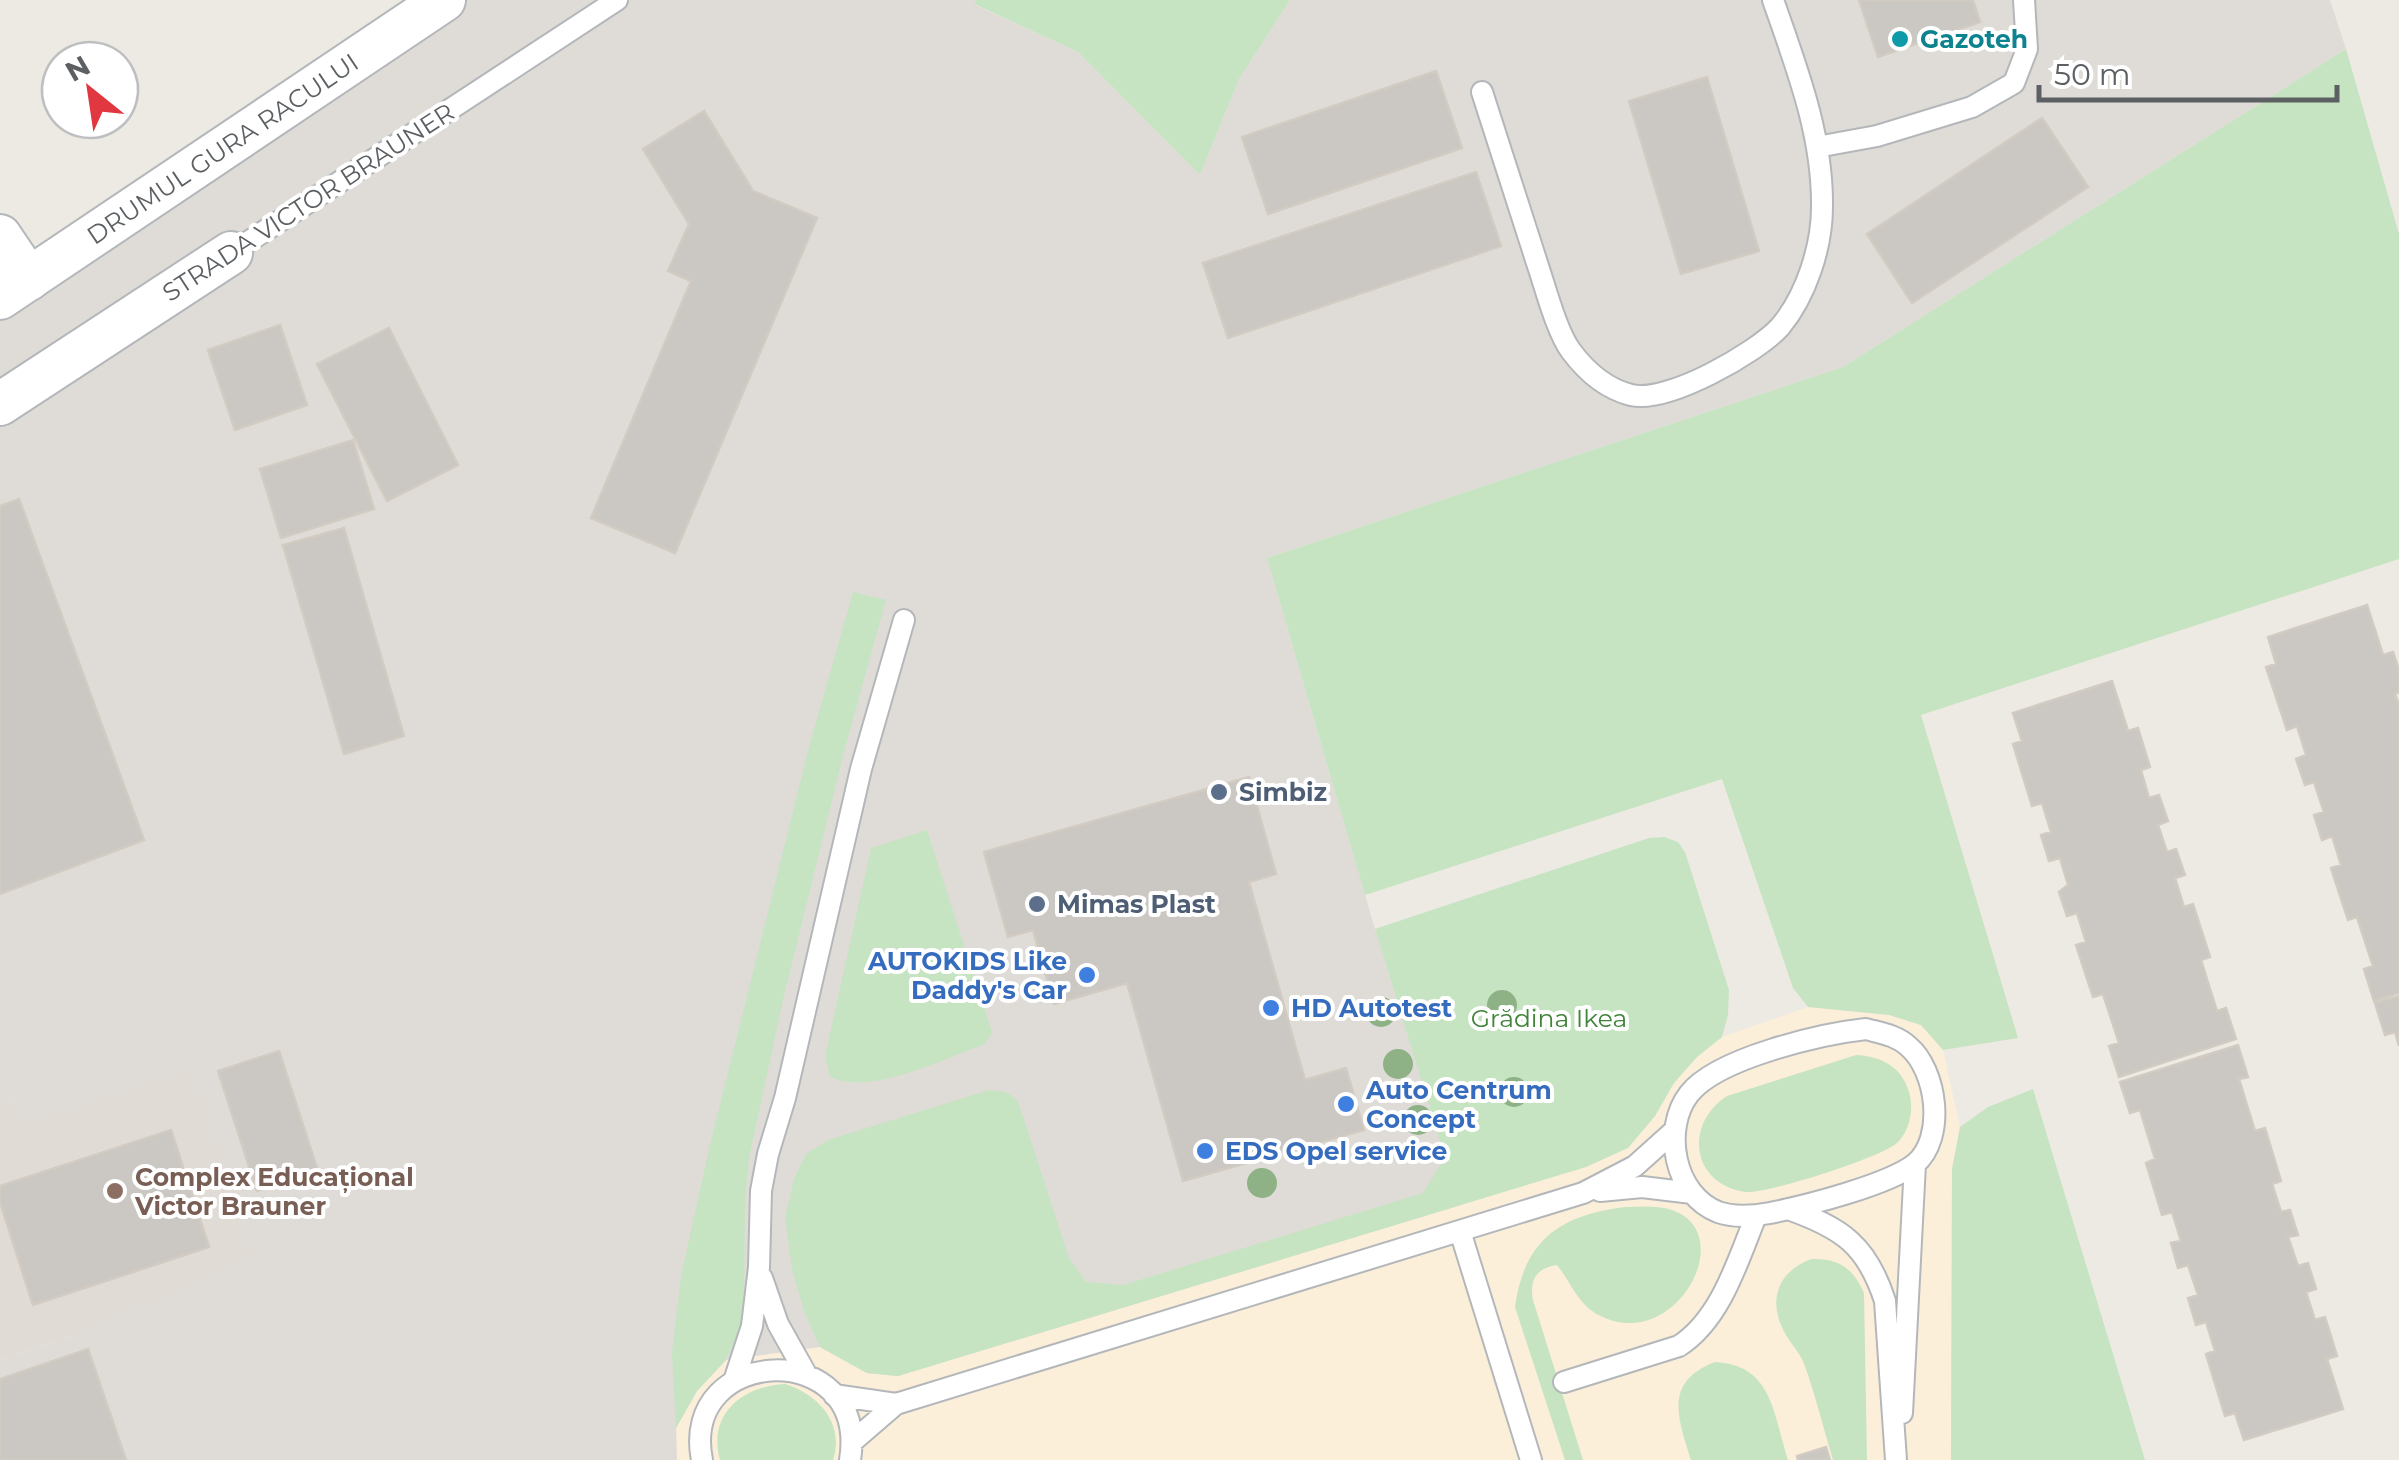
<svg xmlns="http://www.w3.org/2000/svg" width="2399" height="1460" font-family="Montserrat,sans-serif">
<style>
.commercial{fill:#fcefda}
.industrial{fill:#dfdcd8}
.education{fill:#e0dbd5}
.green{fill:#c6e4c1}
.building{fill:#cbc7c2;stroke:#d2cbc2;stroke-width:2.5}
.lines{fill:none;stroke-linecap:round;stroke-linejoin:round}
.lane-casing{stroke:#b4b7ba;stroke-width:24}
.street-casing{stroke:#b4b7ba;stroke-width:46}
.lane{stroke:#fff;stroke-width:20}
.street{stroke:#fff;stroke-width:42}
.tree{fill:#8eb286}
.culture-dot{fill:#0f9aa8;stroke:#fff;stroke-width:4}
.service-dot{fill:#5c6f8a;stroke:#fff;stroke-width:4}
.shop-dot{fill:#3f7fe0;stroke:#fff;stroke-width:4}
.education-dot{fill:#8d6e63;stroke:#fff;stroke-width:4}
.labels{text-anchor:middle;stroke-width:8;stroke-linejoin:round;paint-order:stroke}
.culture-label{font-size:25px;font-weight:bold;fill:#0d838f;stroke:#fff;text-anchor:start}
.street-label{font-size:25px;fill:#5c6063;stroke:#fff}
.service-label{font-size:25px;font-weight:bold;fill:#4e5e75;stroke:#fff;text-anchor:start}
.shop-label{font-size:25px;font-weight:bold;fill:#366cbe;stroke:#fff;text-anchor:start}
.park-label{font-size:25px;fill:#40843a;stroke:#fff}
.education-label{font-size:25px;font-weight:bold;fill:#785e54;stroke:#fff;text-anchor:start}
</style>
<rect width="100%" height="100%" fill="#edeae3"/>
<path class="commercial" d="M1808,1007L1889,1015L1921,1025L1943,1050L1960,1127L1952,1169L1951,1460H677L676,1428L697,1391L726,1360L820,1347L866,1373L898,1376L1586,1167L1628,1148L1655,1116L1674,1083L1697,1057L1722,1037Z"/>
<path class="industrial" d="M465,0H976L975,5L1078,52L1200,175L1239,79L1290,0H2330L2346,49L1843,367L1267,558L1375,929L1461,1205L898,1376L867,1373L820,1347L726,1360L697,1391L676,1428L677,1460H0V1360L78,1334L23,1127L14,1099L0,1104V315Z"/>
<path class="education" d="M192,1070L250,1256L78,1334L0,1360V1104L14,1099L23,1126Z"/>
<path class="green" d="M976,0H1290L1239,79L1200,175L1078,52L974,4Z
M2346,49L2399,234V559L1921,715L2018,1038L1943,1050L1921,1025L1889,1015L1808,1007L1793,988L1722,779L1365,895L1267,558L1843,367Z
M853,592L886,600L844,752L783,1000L749,1158L745,1202L744,1321L726,1360L697,1391L676,1428L672,1353L681,1276L710,1145L809,747Z
M927,830L992,1032L985,1044C942,1059 873,1096 830,1077L825,1056L871,848Z
M1664,837L1678,842L1685,852L1729,990L1728,1015L1722,1037L1697,1057L1674,1083L1655,1116L1628,1148L1586,1167L898,1376L867,1373L820,1347L805,1314L792,1269L785,1217L794,1179L806,1154L828,1140L989,1090L1006,1092L1018,1101L1069,1258L1086,1282L1123,1285L1423,1193L1445,1157L1375,929L1649,838Z
M1856,1055C1881,1056 1902,1067 1909,1092C1914,1109 1910,1130 1898,1142C1884,1157 1764,1195 1745,1192C1691,1184 1684,1124 1727,1096Z
M2033,1089L2145,1460H1951L1952,1169L1960,1127L1988,1107Z
M1625,1207C1640,1207 1657,1205 1672,1210C1742,1234 1672,1359 1595,1313C1577,1302 1570,1281 1557,1265C1537,1268 1529,1279 1533,1300L1583,1460H1565L1515,1307C1524,1240 1560,1215 1625,1207Z
M1811,1259C1839,1258 1853,1268 1864,1293L1867,1460H1833C1823,1427 1815,1393 1803,1361C1799,1352 1791,1344 1786,1335C1767,1302 1776,1273 1811,1259Z
M1715,1362C1773,1365 1773,1414 1788,1460H1691C1678,1418 1663,1382 1715,1362Z
M785,1384C818,1394 845,1423 833,1460H720C707,1414 743,1386 785,1384Z"/>
<path class="building" d="M1859,0H1973L1980,22L1878,57Z
M1436,71L1462,148L1268,214L1242,137Z
M1707,77L1759,251L1681,274L1629,101Z
M704,111L753,191L817,218L675,553L591,518L691,281L668,271L689,224L643,149Z
M2042,118L2088,187L1912,303L1867,234Z
M1476,172L1501,246L1228,338L1203,263Z
M280,325L307,405L235,430L208,350Z
M389,328L458,465L387,501L317,364Z
M353,440L374,509L281,538L260,469Z
M19,499L144,840L0,894V506Z
M344,528L404,736L344,754L283,545Z
M2367,605L2383,655L2393,652L2399,670V692L2395,694L2399,705V993L2374,1001L2364,969L2373,966L2357,917L2348,920L2331,868L2341,865L2332,836L2322,840L2314,815L2324,812L2314,782L2305,785L2296,759L2306,755L2297,726L2287,730L2266,667L2276,664L2268,637Z
M2112,681L2128,731L2138,728L2150,767L2141,770L2149,798L2159,795L2168,821L2158,825L2167,852L2176,849L2185,875L2175,878L2184,907L2193,904L2210,957L2201,960L2217,1011L2226,1008L2236,1039L2119,1077L2109,1046L2119,1043L2103,994L2093,997L2076,945L2086,942L2077,913L2067,916L2059,892L2068,885L2060,858L2049,861L2041,835L2051,832L2042,803L2032,806L2013,744L2022,741L2013,713Z
M1249,777L1276,874L1249,882L1305,1080L1346,1068L1364,1130L1183,1181L1127,983L1054,1004L1033,930L1008,937L984,852Z
M2399,996V1046L2395,1032L2385,1035L2375,1003Z
M2238,1045L2248,1077L2239,1079L2255,1131L2265,1128L2281,1181L2272,1184L2281,1212L2290,1210L2298,1235L2288,1237L2298,1266L2308,1263L2316,1289L2306,1292L2315,1320L2325,1317L2337,1356L2327,1359L2343,1409L2244,1440L2235,1413L2225,1416L2206,1354L2215,1351L2206,1322L2196,1325L2188,1298L2198,1295L2188,1265L2178,1268L2171,1243L2181,1241L2172,1212L2162,1215L2146,1163L2155,1159L2140,1110L2130,1113L2120,1082Z
M279,1051L318,1171L257,1191L218,1071Z
M171,1130L209,1247L33,1305L0,1202V1186Z
M88,1349L126,1460H0V1379Z
M1826,1447L1830,1460H1798L1797,1456Z"/>
<g class="lines">
<defs>
<path id="lane" d="M1482,92C1501,150 1519,208 1538,266C1546,290 1557,332 1571,351C1586,371 1607,389 1631,395C1667,404 1756,353 1780,327C1806,296 1822,247 1822,207C1823,135 1796,66 1773,0
M1817,147L1877,136L1972,107L2014,83L2027,49L2024,0
M231,253L617,0
M1866,1029C1880,1033 1896,1035 1908,1046C1937,1070 1946,1138 1915,1164C1888,1185 1805,1206 1770,1213C1753,1216 1735,1218 1718,1212C1674,1195 1662,1129 1689,1094C1717,1058 1821,1034 1866,1029Z
M1600,1191L1642,1187L1692,1193
M1788,1209C1842,1228 1867,1245 1885,1301L1896,1460
M1460,1231L1531,1460
M762,1278L778,1324L806,1374
M734,1381L752,1326L759,1267L761,1191L768,1154L785,1098L861,769L904,620
M1564,1382L1679,1346C1721,1319 1738,1260 1756,1216
M834,1395L896,1404
M1902,1413L1915,1164
M852,1442L896,1404L1583,1193L1635,1166L1674,1131
M702,1460C679,1344 870,1337 850,1460"/>
<g id="street">
<path d="M0,236L29,279"/>
<path id="s1" d="M0,298L444,0"/>
<path d="M0,404L231,253"/>
</g>
</defs>
<use href="#lane" class="lane-casing"/>
<use href="#street" class="street-casing"/>
<use href="#lane" class="lane"/>
<use href="#street" class="street"/>
</g>
<g class="tree">
<circle cx="1502" cy="1005" r="15"/>
<circle cx="1381" cy="1012" r="15"/>
<circle cx="1398" cy="1064" r="15"/>
<circle cx="1514" cy="1092" r="15"/>
<circle cx="1418" cy="1120" r="15"/>
<circle cx="1262" cy="1183" r="15"/>
</g>
<circle class="culture-dot" cx="1900" cy="39" r="10"/>
<g class="service-dot">
<circle cx="1219" cy="792" r="10"/>
<circle cx="1037" cy="904" r="10"/>
</g>
<g class="shop-dot">
<circle cx="1087" cy="975" r="10"/>
<circle cx="1271" cy="1008" r="10"/>
<circle cx="1346" cy="1104" r="10"/>
<circle cx="1205" cy="1151" r="10"/>
</g>
<circle class="education-dot" cx="115" cy="1191" r="10"/>
<g class="labels">
<g class="culture-label">
<text x="1920" y="48">Gazoteh</text>
</g>
<g class="street-label">
<text dy="9" stroke="none"><textPath href="#s1" startOffset="268">DRUMUL GURA RACULUI</textPath></text>
<text transform="translate(308 202) rotate(-33)" y="9">STRADA VICTOR BRAUNER</text>
</g>
<g class="service-label">
<text x="1239" y="801">Simbiz</text>
<text x="1057" y="913">Mimas Plast</text>
</g>
<g class="shop-label">
<text x="1067" y="970" text-anchor="end">AUTOKIDS Like<tspan x="1067" dy="29">Daddy's Car</tspan></text>
<text x="1291" y="1017">HD Autotest</text>
<text x="1366" y="1099">Auto Centrum<tspan x="1366" dy="29">Concept</tspan></text>
<text x="1225" y="1160">EDS Opel service</text>
</g>
<g class="park-label">
<text x="1549" y="1027">Grădina Ikea</text>
</g>
<g class="education-label">
<text x="135" y="1186">Complex Educațional<tspan x="135" dy="29">Victor Brauner</tspan></text>
</g>
</g>
<g transform="translate(90 90) rotate(330)"><circle r="48" fill="#ffffff" stroke="#bebfc1" stroke-width="2.5"/>
<path d="M0-8L18 38L0 25L-18 38Z" fill="#e03741"/>
<text y="-15" font-size="28" font-weight="bold" text-anchor="middle" fill="#5c6063">N</text>
</g>
<path d="M2039 85v15h298v-15" fill="none" stroke="#5c6063" stroke-width="5"/>
<text x="2054" y="85" font-size="30" fill="#5c6063" stroke="#ffffff" stroke-width="8" paint-order="stroke">50 m</text>
</svg>
